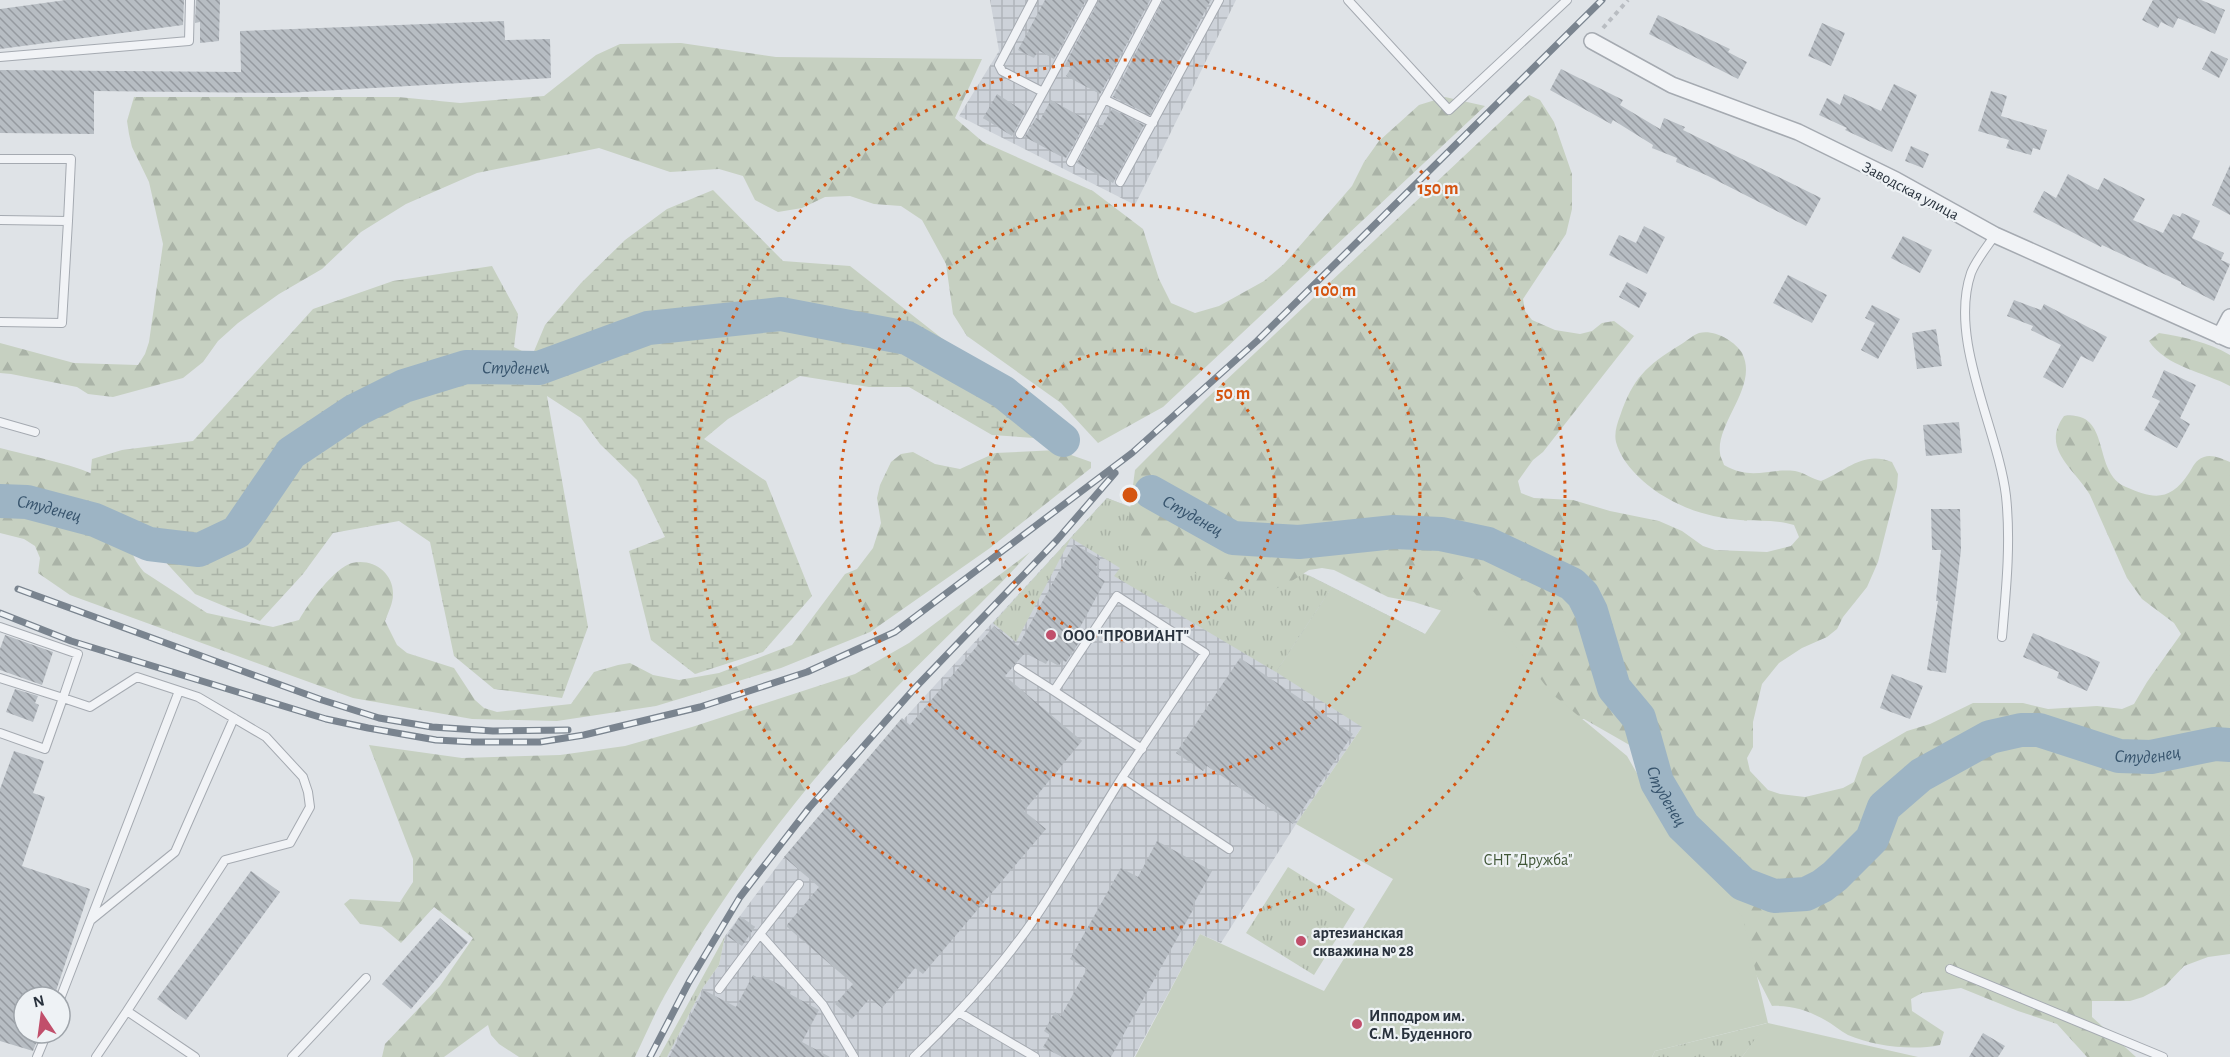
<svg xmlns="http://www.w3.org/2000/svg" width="2230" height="1057" font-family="'Alegreya Sans',sans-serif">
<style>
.industrial{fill:url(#industrial-grid)}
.grass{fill:url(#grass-tufts)}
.forest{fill:url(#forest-firs)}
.wetland{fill:url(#wetland-marsh)}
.garden{fill:#c6d0c1}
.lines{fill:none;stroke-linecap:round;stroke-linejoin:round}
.river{stroke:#9db4c4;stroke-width:34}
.building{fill:url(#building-back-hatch)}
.lane-casing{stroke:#a5aab1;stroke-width:10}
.street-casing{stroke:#a5aab1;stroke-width:18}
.path{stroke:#b9bdc2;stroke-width:4;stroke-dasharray:4.5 4.5;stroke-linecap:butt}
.lane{stroke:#f1f3f6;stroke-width:8}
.street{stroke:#f1f3f6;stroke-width:15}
.rail-casing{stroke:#7a848f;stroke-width:7}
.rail{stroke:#eef2f5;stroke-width:4.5;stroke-dasharray:14;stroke-linecap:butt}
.ring{fill:none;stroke:#d55511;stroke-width:3;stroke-dasharray:3 6}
.poi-dot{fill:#c14f6b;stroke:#eef2f5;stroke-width:2}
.labels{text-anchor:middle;stroke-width:4.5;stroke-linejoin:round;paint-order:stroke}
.street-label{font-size:16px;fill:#29323d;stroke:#eef2f5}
.poi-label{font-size:16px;font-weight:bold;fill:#29323d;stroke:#eef2f5;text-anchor:start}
.park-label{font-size:16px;fill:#415738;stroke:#eef2f5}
.water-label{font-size:18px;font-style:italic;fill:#37546d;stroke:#eef2f5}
.centre{fill:#d55511;stroke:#eef2f5;stroke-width:3}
.ring-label{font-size:18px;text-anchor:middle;font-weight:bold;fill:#d55511;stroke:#eef2f5;stroke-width:4.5;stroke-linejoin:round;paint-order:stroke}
</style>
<defs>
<pattern id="industrial-grid" width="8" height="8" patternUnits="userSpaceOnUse" patternTransform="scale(1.5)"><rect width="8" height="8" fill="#cdd2d9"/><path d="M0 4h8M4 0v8" fill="none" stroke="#b0b5bb"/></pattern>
<pattern id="grass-tufts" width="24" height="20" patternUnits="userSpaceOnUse" patternTransform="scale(1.5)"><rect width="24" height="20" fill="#c6d0c1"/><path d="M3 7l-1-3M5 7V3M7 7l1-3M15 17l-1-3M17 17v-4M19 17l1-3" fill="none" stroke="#aab3a7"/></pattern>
<pattern id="forest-firs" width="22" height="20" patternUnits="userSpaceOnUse" patternTransform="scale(1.5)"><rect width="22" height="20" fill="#c6d0c1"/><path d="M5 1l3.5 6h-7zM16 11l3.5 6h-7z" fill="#aab3a7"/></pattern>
<pattern id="wetland-marsh" width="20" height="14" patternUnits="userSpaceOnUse" patternTransform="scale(1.5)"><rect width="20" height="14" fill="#c6d0c1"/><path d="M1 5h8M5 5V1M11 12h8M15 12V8" fill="none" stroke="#aab3a7"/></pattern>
<pattern id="building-back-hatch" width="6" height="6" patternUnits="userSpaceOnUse" patternTransform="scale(1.5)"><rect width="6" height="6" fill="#b7bdc3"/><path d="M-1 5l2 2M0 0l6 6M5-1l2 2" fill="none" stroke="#959aa0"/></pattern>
</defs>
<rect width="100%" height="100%" fill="#dfe3e7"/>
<path class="industrial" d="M990,0H1236L1135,205L959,116L999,51Z
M1107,498L1310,576L1425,634L1296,824L1221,943L1200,934L1134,1057H667L702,989L719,965L725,936L781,861L902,721Z"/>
<path class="grass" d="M1107,498L1310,576L1332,587L1276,672L1114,576L1120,568L1071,538L1016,642L993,623Z
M1288,867L1355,909L1314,975L1246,933Z
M725,936L719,965L702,989L667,1057H659Z
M1768,1023L1742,1057H1652L1655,1051Z"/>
<path class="forest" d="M681,43L776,57L982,59L955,118L983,142L1093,191L1143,229L1159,279L1171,303L1195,313L1219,306L1264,281L1284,264L1352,186L1364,162L1379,141L1419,105L1445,97L1485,106L1163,407L1098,443L1061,403L967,336L953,314L946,264L922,220L901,206L874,204L850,196L825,197L802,208L778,212L755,200L743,176L719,169L670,172L599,148L477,173L406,204L361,232L322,269L279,294L238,323L218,341L203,362L183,378L113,397L88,394L77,387L11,374L0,373V343L74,363L138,365L145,354L149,342L163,244L149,182L132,147L129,134L127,121L134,97H398L460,103L544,96L596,55L620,44Z
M1529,95L1540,100L1554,122L1572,174V209L1566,234L1523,299L1525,311L1532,320L1555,330L1580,334L1592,331L1602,323L1614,321L1634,336L1543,452L1533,460L1518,481L1521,493L1534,498L1573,500L1610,511L1659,521L1682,531L1703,546L1715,550L1767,552L1791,546L1799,537L1794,525C1776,519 1759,522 1740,520C1715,518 1689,511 1667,498C1647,487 1622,465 1616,442C1614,433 1617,424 1620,416C1633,378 1646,366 1680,345C1685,342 1693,335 1699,333C1714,329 1735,341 1742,353C1759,386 1716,422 1720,453C1720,457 1723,461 1724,465C1753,481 1766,468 1795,471C1803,472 1812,479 1821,481C1846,471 1863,450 1892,462L1898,474L1897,487L1878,562L1867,587L1843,617L1837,629L1827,637L1802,648L1779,663L1762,684L1753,722V747L1747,758L1750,771L1768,790L1780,794L1805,797L1843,788L1854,782L1863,757L1907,731L1930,724L1973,703H2023L2048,709L2097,706L2122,709L2134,704L2147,682L2181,634L2174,623L2142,599L2127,578L2090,495C2075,469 2040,449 2064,416C2113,410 2091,473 2126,487C2153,499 2170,502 2189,473C2193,467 2195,460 2204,457C2212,454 2222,459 2230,462V954L2208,957L2184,966L2166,985L2143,997L2130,1001H2092V1017L2136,1057H2087L2057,1024L2018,1011L1961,988L1922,993L1911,999L1912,1011L1944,1032L1940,1045C1912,1051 1874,1046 1848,1035C1840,1031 1833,1024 1825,1020C1808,1010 1791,1005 1772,1006L1712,889L1699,854L1633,747L1584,719H1570L1471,620L1414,602L1388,597L1334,570L1322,568L1309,570L1287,584L1275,589L1185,571L1148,556L1131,536L1128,524L1135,470L1206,399Z
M2159,333C2183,337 2209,342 2230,355V386C2204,372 2166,367 2149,341Z
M0,448C25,455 85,466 103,480C108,484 122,509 124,516C130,539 127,552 144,572L207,613L273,627L299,620C308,604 334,568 352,563C373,558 394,573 393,595C393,603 388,613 385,621L397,645L407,653L454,668L475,700L484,708L497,712L571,704L594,672L618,665L630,663L653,675L679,680L719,673L792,645L845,574L857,569L873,548L881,523L877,498L880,485L891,462L901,454L913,452L935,464L960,469L995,453L1057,450L1091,462V468L990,548L870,632L781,668L656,706L557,721L472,719L353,698L70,595L38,573L40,558L35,546L24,539L0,533Z
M1030,552C987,599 940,642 896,688C809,779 731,879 669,988C656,1010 646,1034 635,1057H519L499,1044L491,1035L488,1025L444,1057H382L385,1044L440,986L473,938L434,907L401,943L382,927L360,924L344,904L350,899L400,902L413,882V859L369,745L462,758L560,755L625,746L692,727L855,674L909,643Z"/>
<path class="wetland" d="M713,190L783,261L850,266L944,340L1027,389L1063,440L992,435L909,387H869L800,376L728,419L704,439L766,481L812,596L763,652L695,674L651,640L629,551L665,537L637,480L600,444L581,418L547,396L588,627L562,698L494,689L454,656L430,542L399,521L333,533L303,574L260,621L195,594L149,544L86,518L92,459L122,450L193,441L313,309L393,281L492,266L518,314L514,347L532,356L545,325L581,283L625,240L667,209Z"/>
<path class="garden" d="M1463,578L1552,694L1627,756L1658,810L1743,918L1768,1023L1918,1057H1742L1767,1023L1655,1051L1652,1057H1135L1200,934L1324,991L1393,879L1296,824L1362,727L1276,672L1332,587L1425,634Z"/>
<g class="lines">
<g class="river">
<path id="s1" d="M1151,492L1233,538L1299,542L1394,532L1441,534L1488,544L1572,584L1583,595L1591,611L1614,688L1639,718L1657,782L1683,826L1743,884L1774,896L1806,894L1822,886L1835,876L1872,839L1884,807L1921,775L1990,737L2021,730H2039L2119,756L2151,757L2215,744L2230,745"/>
<path id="s2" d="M0,501L27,502L95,520L149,544L199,550L237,532L291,453L354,411L404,386L466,367L539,368L648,328L781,314L907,338L1003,392L1063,440"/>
</g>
</g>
<path class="building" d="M66,0H184L183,25L0,49V9Z
M196,0H220L219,41L200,43V22L195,23Z
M1045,0H1086L1054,59L1038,50L1034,58L1018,50Z
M1099,0H1150L1100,94L1066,76L1071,68L1065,65Z
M1163,0H1211L1150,115L1113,97Z
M2153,0H2201L2225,10L2215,34L2178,18L2173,28L2161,22L2158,28L2142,20Z
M1658,15L1730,49L1728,52L1747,62L1738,79L1649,34Z
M504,21L505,40L550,39L551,78L285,93L94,91V134L0,133V70L241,72L240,31Z
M1822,23L1845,33L1831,66L1808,56Z
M2211,51L2228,59L2219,78L2202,69Z
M1561,69L1623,100L1620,105L1660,129L1664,118L1685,127L1683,130L1821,198L1806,226L1706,175L1676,162L1677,158L1652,148L1653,145L1613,120L1611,124L1550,90Z
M1894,84L1917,95L1892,152L1845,130L1847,128L1819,115L1827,98L1840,105L1844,94L1881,111Z
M1991,91L2007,96L2001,116L2047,130L2040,150L2033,148L2031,155L2006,148L2009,140L1978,131Z
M997,94L1025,112L1012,136L983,118Z
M1051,100L1087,120L1066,158L1062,156V157L1025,137L1036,118L1040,120Z
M1112,109L1144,125L1113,183L1077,163L1097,126L1101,128Z
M1911,146L1929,154L1923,168L1905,161Z
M2230,165V215L2212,205Z
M2068,174L2098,190L2104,178L2145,199L2133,220L2163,233L2173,214L2180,217L2182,213L2200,221L2192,238L2224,253L2221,260L2230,264L2214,301L2181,284V282L2102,245L2101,247L2033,212L2044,191L2056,198Z
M1644,226L1665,237L1647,274L1609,255L1619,235L1636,243Z
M1903,236L1932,250L1920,273L1891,258Z
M1788,275L1827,295L1812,323L1773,303Z
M1627,282L1647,293L1639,308L1619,297Z
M2014,300L2041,310L2044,304L2107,337L2093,362L2081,356L2063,388L2043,377L2061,345L2031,330L2033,326L2007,316Z
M1872,305L1900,319L1878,359L1861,350L1875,323L1865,318Z
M1936,329L1942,366L1917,369L1912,333Z
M2164,370L2196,385L2180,418L2190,424L2177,448L2144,430L2160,401L2152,397Z
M1959,422L1962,453L1926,456L1923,425Z
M1931,509H1960L1961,550L1946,673L1927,670L1938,601H1936L1941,550H1932Z
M1074,544L1100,559L1096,567L1101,570L1097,576L1105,581L1078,631L1084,635L1066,662L1062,660L1059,666L1048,660L1046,664L1025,653L1005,676L1082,741L1024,811L1046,829L923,974L915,968L882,1008L870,998L852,1019L835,1004L853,984L786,926L819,887L784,857L902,718L910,725L994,626L1018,646Z
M2033,633L2100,662L2087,691L2057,678L2059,672L2023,657Z
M5,635L53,652L42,685L0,670V649Z
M1240,658L1353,734L1293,824L1207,766L1203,771L1176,753Z
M1892,674L1923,686L1910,719L1880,708Z
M15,689L38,696L35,703L39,705L33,722L6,712Z
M14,751L44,761L33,793L45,797L22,866L90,889L54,997H24V1033H40L33,1051L0,1041V789Z
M1157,841L1212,871L1192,907L1194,908L1111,1057H1062L1043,1047L1050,1035L1044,1031L1055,1012L1061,1016L1087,969L1070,959L1121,868L1138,877Z
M251,871L280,892L186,1020L157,999Z
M740,916L755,927L742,946L727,936Z
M440,918L468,942L411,1009L382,984Z
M753,975L762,980L763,976L791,991L790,994L819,1010L802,1042L830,1057H669L704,990L736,1007Z
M1983,1033L2005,1046L1998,1057H1969Z"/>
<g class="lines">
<defs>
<path id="lane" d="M1033,0L999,65L1002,71L1043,92L1093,0
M1348,0L1449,110L1567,0
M0,57L189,41L190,0
M1104,99L1153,123
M1020,134L1043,92
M0,159H71L68,221L0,220
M1071,162L1157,0
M1120,182L1219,0
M1995,235C1987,247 1976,260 1971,273C1948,340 1998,429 2006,496C2011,543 2006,591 2002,637
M0,322L62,323L68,221
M0,422L35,432
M0,627L78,654L63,698L90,707L137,677L198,697L266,737L303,777L308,792L310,807L290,843L225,860L127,1011L195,1057
M1018,668L1054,691
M0,678L63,698L45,749L0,733
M1122,778L1229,849
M91,920L175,852L234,718
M760,934L799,884
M1950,969L2163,1057
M719,989L760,934L823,1005L854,1057
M60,999L179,691
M960,1013L1035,1057
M37,1057L47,1033
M96,1057L127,1011
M292,1057L366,978
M914,1057C960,1013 1001,968 1037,915C1066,871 1093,824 1121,779C1149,737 1177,695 1205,653L1117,596L1054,691L1142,749"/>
<path id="street" d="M1592,41L1672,85L1798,132L1896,180L1995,235L2230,340
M2220,336L2230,317"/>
</defs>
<use href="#lane" class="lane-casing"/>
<use href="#street" class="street-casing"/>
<path class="path" d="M1603,28L1628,0"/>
<use href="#lane" class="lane"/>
<use href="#street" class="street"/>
<defs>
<path id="rail" d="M18,589L322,700L379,718L432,727L493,731L568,730
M0,613L71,641L326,719L368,728L436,740L474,742H540L584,735L700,707L807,672L895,632L1132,453L1257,341L1602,0
M650,1057L689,982L740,897L809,808L913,690L1057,540L1115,473"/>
</defs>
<use href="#rail" class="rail-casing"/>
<use href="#rail" class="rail"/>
</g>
<g class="ring">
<circle cx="1130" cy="495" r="145"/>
<circle cx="1130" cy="495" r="290"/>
<circle cx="1130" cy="495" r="435"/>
</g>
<g class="poi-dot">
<circle cx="1051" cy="635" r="6"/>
<circle cx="1301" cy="941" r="6"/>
<circle cx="1357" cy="1024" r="6"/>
</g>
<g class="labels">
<g class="street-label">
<text transform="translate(1911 190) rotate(28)" y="6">Заводская улица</text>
</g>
<g class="poi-label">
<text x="1063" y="641">ООО "ПРОВИАНТ"</text>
<text x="1313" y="938">артезианская<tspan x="1313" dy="18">скважина № 28</tspan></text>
<text x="1369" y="1021">Ипподром им.<tspan x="1369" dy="18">С.М. Буденного</tspan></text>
</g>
<g class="park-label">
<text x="1528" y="865">СНТ "Дружба"</text>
</g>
<g class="water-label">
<text dy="6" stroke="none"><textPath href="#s2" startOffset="590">Студенец</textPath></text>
<text dy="6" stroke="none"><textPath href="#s2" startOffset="50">Студенец</textPath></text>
<text dy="6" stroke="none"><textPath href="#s1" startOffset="48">Студенец</textPath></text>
<text dy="6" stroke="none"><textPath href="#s1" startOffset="1274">Студенец</textPath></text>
<text dy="6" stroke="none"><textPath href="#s1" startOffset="680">Студенец</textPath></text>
</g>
</g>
<circle cx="1130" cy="495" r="9" class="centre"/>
<g class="ring-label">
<text x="1438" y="194">150 m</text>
<text x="1335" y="296">100 m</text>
<text x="1233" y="399">50 m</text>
</g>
<g transform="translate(42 1015) rotate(347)"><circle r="28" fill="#eef2f5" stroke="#9fa5ab" stroke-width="1.5"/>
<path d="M0-4.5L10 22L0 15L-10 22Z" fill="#c14f6b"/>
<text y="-9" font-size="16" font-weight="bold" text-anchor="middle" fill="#29323d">N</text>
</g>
</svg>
